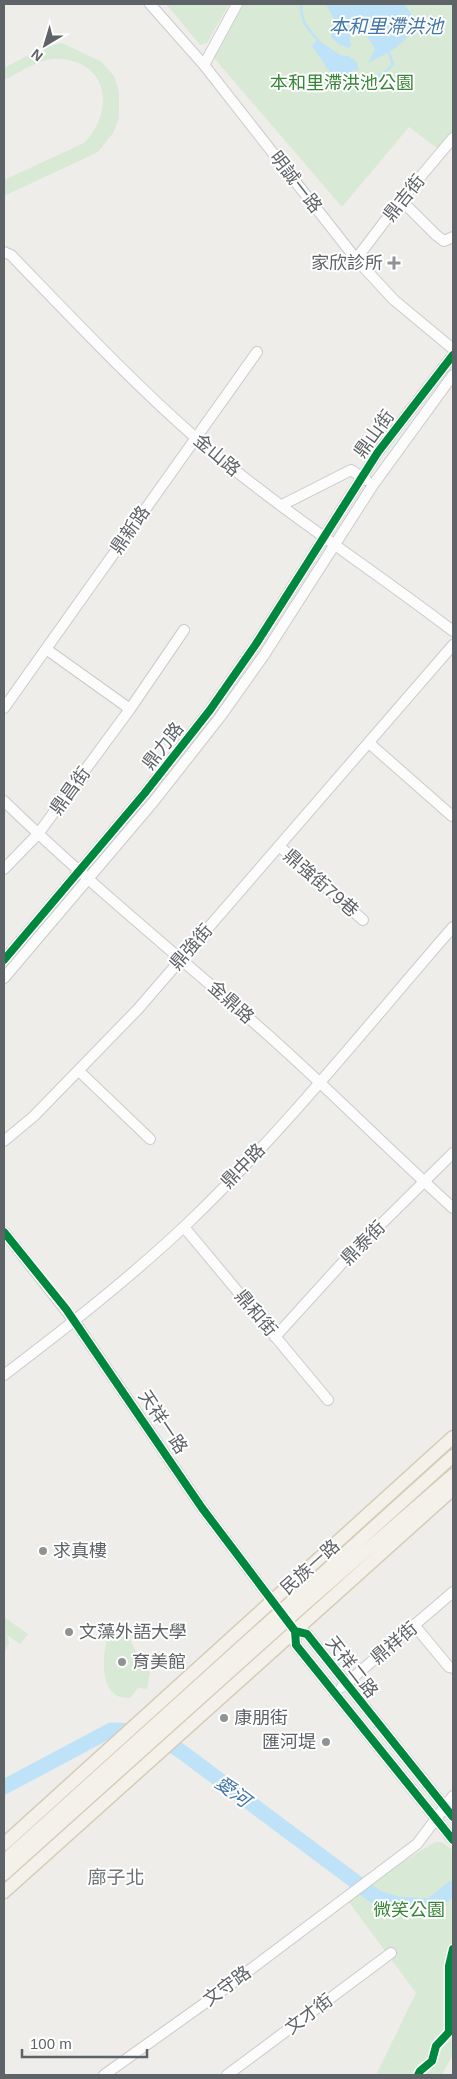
<svg xmlns="http://www.w3.org/2000/svg" width="457" height="2079" font-family="Arial,'Noto Sans TC',sans-serif">
<style>
.green{fill:#d8ead5}
.water{fill:#bee2f7}
.lines{fill:none;stroke-linecap:round;stroke-linejoin:round}
.stream{stroke:#bee2f7;stroke-width:2.5}
.river{stroke:#bee2f7;stroke-width:15}
.minor-casing{stroke:#cacbcb;stroke-width:12}
.major-casing{stroke:#d5ccb8;stroke-width:15}
.minor{stroke:#fcfcfc;stroke-width:10}
.major{stroke:#f3f1e9;stroke-width:12}
.cycleway-casing{stroke:#fff;stroke-width:11}
.cycleway{stroke:#00873e;stroke-width:8}
.poi-dot{fill:#909394;stroke:#fff;stroke-width:2}
.labels{text-anchor:middle;stroke-width:4;stroke-linejoin:round;paint-order:stroke}
.park-label{font-size:18px;fill:#378537;stroke:#fff}
.street-label{font-size:18px;fill:#5e6367;stroke:#fff}
.poi-label{font-size:18px;fill:#5e6367;stroke:#fff;text-anchor:start}
.water-label{font-size:19px;font-style:italic;fill:#4278a7;stroke:#fff}
.neighbourhood-label{font-size:19px;fill:#6f7579;stroke:#fff}
</style>
<rect width="100%" height="100%" fill="#eeede9"/>
<path class="green" d="M166,4H229L207,43L200,45Z
M244,4H453V130L438,149L409,127L342,207L214,58Z
M62,43L102,62L114,76L119,92V118L113,133L98,152L4,196V180L84,143C117,109 107,58 54,59C36,60 19,73 4,80V68L44,47Z
M4,1617L28,1634L20,1644L7,1635L9,1643L4,1654Z
M110,1627L124,1629L139,1657L142,1667L150,1672L147,1689L138,1688L130,1698C95,1700 103,1648 110,1627Z
M435,1842H441L453,1850V2054L442,2075H376L416,1993L346,1898Z"/>
<path class="water" d="M326,4H404L416,20C411,43 388,53 368,63L375,49L366,35L354,34L349,39L352,45L349,48L340,45L331,37L334,19Z
M317,39L340,55L348,56L357,62L359,71L352,70L355,81L343,83L331,74L312,46Z"/>
<g class="lines">
<path class="stream" d="M301,4C301,20 306,27 317,39
M355,81C373,80 381,78 393,64L389,53"/>
<path class="river" d="M4,1787L111,1730L143,1731L165,1741L182,1752L376,1897L397,1904L430,1906L453,1888"/>
<defs>
<path id="minor" d="M150,4L204,65L356,259L394,300L453,349
M204,65L237,4
M401,200L436,235L444,241L453,237
M4,252L11,255C71,317 131,381 196,438C277,508 368,566 453,631
M356,259L401,200L453,138
M282,505L351,470L366,480
M46,649L130,709
M4,708L257,352
M369,743L452,816
M4,801C88,883 180,957 268,1035C331,1091 390,1151 453,1208
M279,846L363,920
M4,869L38,834L130,709L184,630
M4,960L144,794L210,710L256,644L378,452L453,355
M4,978L154,801L220,717L264,655L373,485L453,375
M79,1071L150,1139
M4,1141L34,1116L138,1009L453,645
M184,1227L328,1400
M4,1232L75,1322L202,1508L276,1606
M275,1337L344,1261L453,1153
M4,1375C67,1327 130,1278 188,1223C283,1132 366,1027 453,927
M415,1626L449,1667L453,1668
M295,1631L296,1645L453,1840
M295,1631L307,1634L453,1817
M342,1687L453,1592
M104,2075L219,1993L417,1844L453,1796
M227,2075L391,1953"/>
<path id="major" d="M4,1844L453,1437
M4,1861L453,1456
M4,1874L306,1603L453,1475
M4,1892L453,1489"/>
</defs>
<use href="#minor" class="minor-casing"/>
<use href="#major" class="major-casing"/>
<use href="#minor" class="minor"/>
<use href="#major" class="major"/>
<defs>
<path id="cycleway" d="M4,960L144,794L210,710L256,644L378,452L453,355
M4,1232L66,1309L202,1508L295,1631
M295,1631L296,1645L453,1840
M295,1631L307,1634L453,1817
M418,2075L420,2071L432,2061L436,2046L449,2032V1966L453,1949"/>
</defs>
<use href="#cycleway" class="cycleway-casing"/>
<use href="#cycleway" class="cycleway"/>
</g>
<g class="poi-dot">
<path d="M391.5 255.5h5v5h5v5h-5v5h-5v-5h-5v-5h5z"/>
<circle cx="43" cy="1551" r="5"/>
<circle cx="69" cy="1632" r="5"/>
<circle cx="122" cy="1662" r="5"/>
<circle cx="224" cy="1718" r="5"/>
<circle cx="326" cy="1742" r="5"/>
</g>
<g class="labels">
<g class="park-label">
<text x="342" y="89">本和里滯洪池公園</text>
<text x="409" y="1916">微笑公園</text>
</g>
<g class="street-label">
<text transform="translate(296 182) rotate(52)" y="6">明誠一路</text>
<text transform="translate(404 198) rotate(-51)" y="6">鼎吉街</text>
<text transform="translate(374 434) rotate(-54)" y="6">鼎山街</text>
<text transform="translate(217 455) rotate(40)" y="6">金山路</text>
<text transform="translate(130 530) rotate(-55)" y="6">鼎新路</text>
<text transform="translate(163 746) rotate(-52)" y="6">鼎力路</text>
<text transform="translate(70 791) rotate(-54)" y="6">鼎昌街</text>
<text transform="translate(321 883) rotate(41)" y="6">鼎強街79巷</text>
<text transform="translate(191 947) rotate(-49)" y="6">鼎強街</text>
<text transform="translate(231 1002) rotate(42)" y="6">金鼎路</text>
<text transform="translate(243 1166) rotate(-46)" y="6">鼎中路</text>
<text transform="translate(363 1243) rotate(-45)" y="6">鼎泰街</text>
<text transform="translate(256 1313) rotate(50)" y="6">鼎和街</text>
<text transform="translate(163 1422) rotate(56)" y="6">天祥一路</text>
<text transform="translate(310 1567) rotate(-42)" y="6">民族一路</text>
<text transform="translate(394 1643) rotate(-40)" y="6">鼎祥街</text>
<text transform="translate(352 1667) rotate(52)" y="6">天祥二路</text>
<text transform="translate(227 1986) rotate(-36)" y="6">文守路</text>
<text transform="translate(309 2014) rotate(-37)" y="6">文才街</text>
</g>
<g class="poi-label">
<text x="383" y="269" text-anchor="end">家欣診所</text>
<text x="53" y="1557">求真樓</text>
<text x="79" y="1638">文藻外語大學</text>
<text x="132" y="1668">育美館</text>
<text x="234" y="1724">康朋街</text>
<text x="316" y="1748" text-anchor="end">匯河堤</text>
</g>
<g class="water-label">
<text x="386" y="33">本和里滯洪池</text>
<text transform="translate(233 1791) rotate(37)" y="7">愛河</text>
</g>
<g class="neighbourhood-label">
<text x="116" y="1884">廍子北</text>
</g>
</g>
<rect width="457" height="2079" fill="none" stroke="#5e6367" stroke-width="10"/>
<g transform="translate(45 45) rotate(218)" stroke="#ffffff" stroke-width="4" paint-order="stroke">
<path d="M0-4L9 19L0 12L-9 19Z" fill="#5e6367"/>
<text y="-8" font-size="14" font-weight="bold" text-anchor="middle" fill="#5e6367">N</text>
</g>
<path d="M22 2049v8h125v-8" fill="none" stroke="#5e6367" stroke-width="2.5"/>
<text x="30" y="2049" font-size="15" fill="#5e6367" stroke="#ffffff" stroke-width="4" paint-order="stroke">100 m</text>
</svg>
